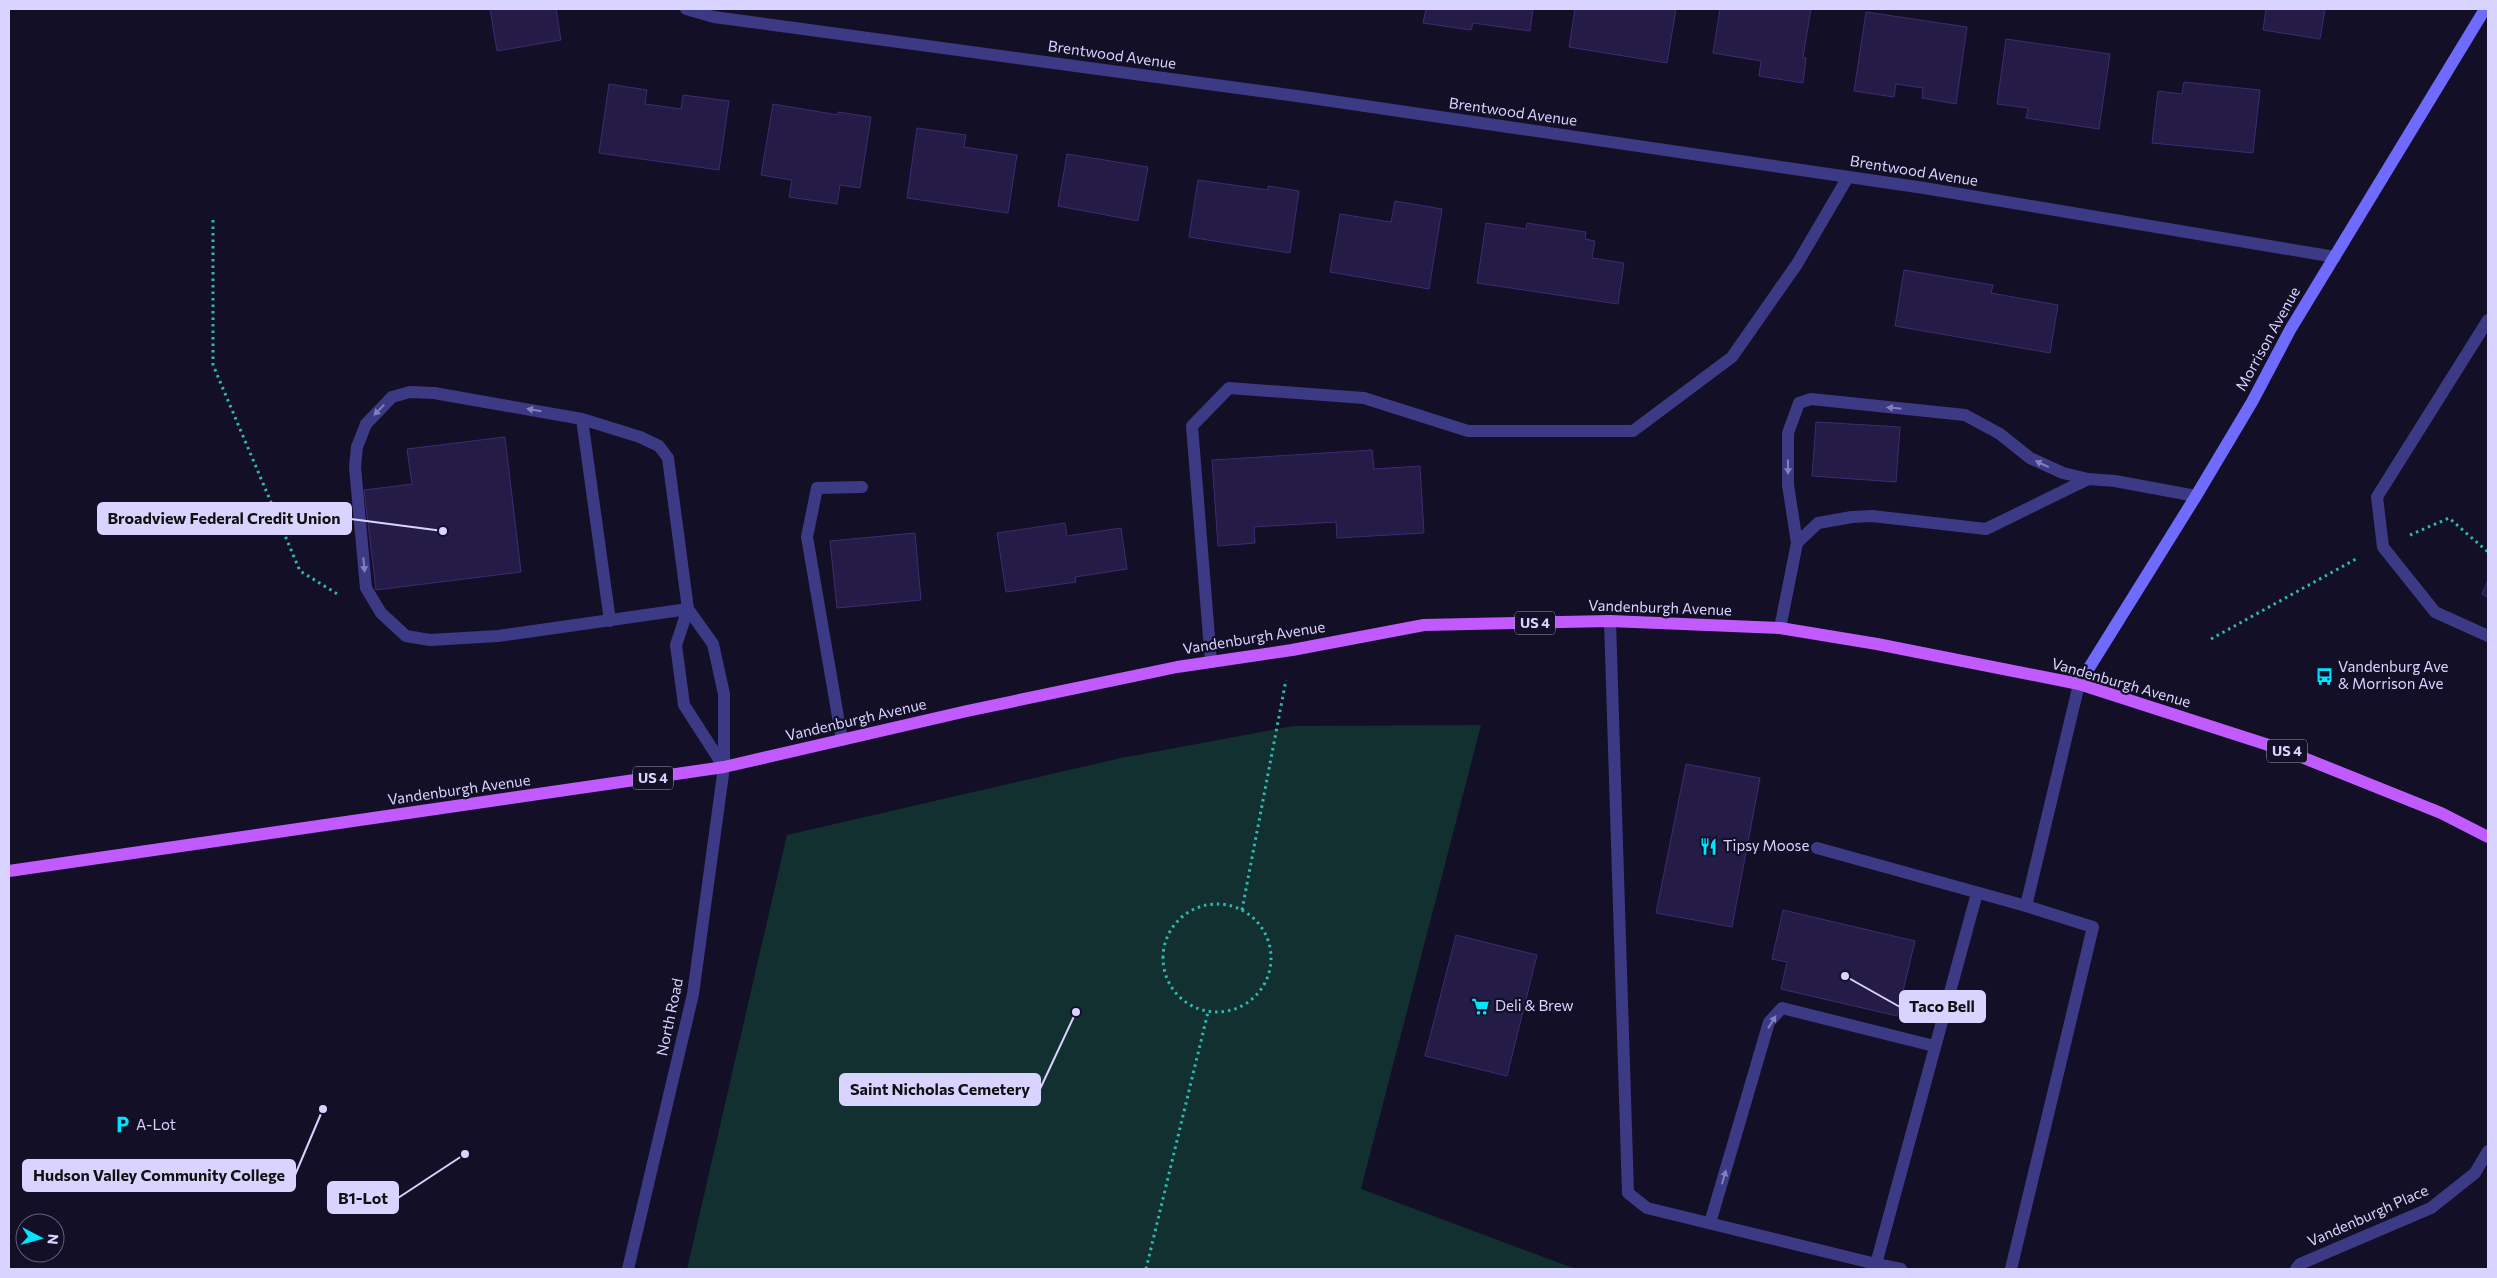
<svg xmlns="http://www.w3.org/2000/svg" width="2497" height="1278" font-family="Commissioner,sans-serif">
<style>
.green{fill:#12302f}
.building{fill:#241b47;stroke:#3b2d73}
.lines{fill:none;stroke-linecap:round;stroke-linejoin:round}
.path{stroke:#2fb8b0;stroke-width:3;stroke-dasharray:2.5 4;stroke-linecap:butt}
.lane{stroke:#3d3a85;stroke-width:12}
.street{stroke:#3d3a85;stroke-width:12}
.secondary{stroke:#6f6bff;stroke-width:12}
.primary{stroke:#c25bff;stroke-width:12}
.oneway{fill:#837fbc}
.labels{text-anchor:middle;stroke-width:4.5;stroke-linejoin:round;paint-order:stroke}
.shield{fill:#130f26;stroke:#9e99be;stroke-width:1}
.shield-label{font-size:14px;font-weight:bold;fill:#d9d4ff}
.street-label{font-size:15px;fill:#d9d4ff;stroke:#130f26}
.poi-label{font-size:15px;fill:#d9d4ff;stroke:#130f26;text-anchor:start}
.leader{fill:none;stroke:#d9d4ff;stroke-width:2}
.callout-dot{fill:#d9d4ff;stroke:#130f26;stroke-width:2}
.callout{fill:#d9d4ff;stroke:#d9d4ff;stroke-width:2}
.callout-label{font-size:16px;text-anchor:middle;font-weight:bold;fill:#111}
</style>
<rect width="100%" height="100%" fill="#130f26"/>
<path class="green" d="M1481,725L1361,1189L1576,1269H687L787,835L1121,758L1293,726Z"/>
<path class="building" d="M490,9H556L561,40L497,51Z
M1426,9H1533L1530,31L1473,23L1471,30L1423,23Z
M1575,9H1676L1667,63L1569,47Z
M1720,9H1811L1803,57L1806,58L1803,83L1759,76L1761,61L1713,53Z
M2266,9H2325L2320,39L2263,30Z
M1866,12L1967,27L1956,104L1922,98L1923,88L1896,84L1894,97L1854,91Z
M2006,39L2110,54L2099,129L2026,118L2028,108L1997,104Z
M2184,82L2260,90L2253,153L2152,143L2158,91L2182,94Z
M609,84L647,90L645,104L681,109L683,95L729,101L719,170L599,153Z
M773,104L838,115V112L871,117L860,188L840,185L837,204L789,197L792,180L761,175Z
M917,128L966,135L964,147L1017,155L1008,213L907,198Z
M1067,154L1148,167L1138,221L1058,206Z
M1198,180L1268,190V186L1299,191L1290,253L1189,237Z
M1395,201L1442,209L1429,289L1330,272L1340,214L1391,222Z
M1486,223L1526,229L1527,223L1586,232L1585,239L1595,241L1592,258L1624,263L1618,304L1477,283Z
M1904,270L1993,285L1991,293L2058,305L2050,353L1895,326Z
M1816,422L1900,427L1896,482L1812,476Z
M505,437L521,572L376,590L364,490L412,484L407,449Z
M1372,450L1374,469L1420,466L1424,533L1337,538L1336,522L1254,527L1255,543L1218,546L1212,460Z
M1065,523L1067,536L1121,528L1127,569L1075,577L1076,582L1006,592L997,533Z
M915,533L921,600L837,608L830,541Z
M2488,580V597L2482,594Z
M1686,764L1760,778L1732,927L1656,913Z
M1783,910L1915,941L1897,1016L1781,989L1787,962L1772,959Z
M1456,935L1537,955L1507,1076L1425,1056Z"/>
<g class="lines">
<path class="path" d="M213,220V365L300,571L339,595
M2410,535L2449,518L2488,552
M2211,639L2356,559
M1163 958a54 54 0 1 1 108 0a54 54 0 1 1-108 0Z
M1242,910L1286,680
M1146,1269L1208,1012"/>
<path class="lane" d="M2488,320L2377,497L2383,547L2435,612L2488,636
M582,419L434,393L410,392L392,397L366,424L357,447L355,467L366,588L381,613L406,636L430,640L498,636L688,609L668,458L659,446L640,437L582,419L610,621
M1797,543L1788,485V433L1799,403L1811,399L1965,415L2000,434L2030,458L2063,473L2088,479
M688,609L713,644L724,694V767L684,705L676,645Z
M1610,621L1628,1193L1647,1208L1876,1264L1977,893
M1780,628L1797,543L1818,523L1852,517L1872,516L1986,529L2088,479L2115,481L2196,496
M1211,662L1192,426L1229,388L1364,398L1468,431H1633L1732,357L1797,264L1848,177
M842,740L807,537L817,488L862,487
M1817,848L2026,906L2093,927L2011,1269
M2026,906L2079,684
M1710,1223L1769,1022L1782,1008L1934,1046
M1876,1264L1901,1269"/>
<path class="street" d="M686,9L714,17L1304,97L1924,188L2335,257
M628,1269L693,994L724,767
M2296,1269L2300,1264L2431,1208L2475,1173L2488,1151"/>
<path class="secondary" d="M2079,684L2196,496L2252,402L2290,330L2485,9"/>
<path class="primary" d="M9,871L724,767L967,711L1177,667L1292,650L1424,625L1610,621L1780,628L1877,644L2079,684L2284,750L2441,813L2488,837"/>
</g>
<defs><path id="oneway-solid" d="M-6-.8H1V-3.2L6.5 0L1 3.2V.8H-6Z" transform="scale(1.25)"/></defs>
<g class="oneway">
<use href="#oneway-solid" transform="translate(1894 408) rotate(-174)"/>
<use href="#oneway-solid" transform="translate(379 410) rotate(134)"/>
<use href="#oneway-solid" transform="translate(534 410) rotate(-170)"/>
<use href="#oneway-solid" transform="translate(2042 464) rotate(-155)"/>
<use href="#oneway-solid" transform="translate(1788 467) rotate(89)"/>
<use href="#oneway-solid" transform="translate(364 565) rotate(85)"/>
<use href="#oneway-solid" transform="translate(1772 1022) rotate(-58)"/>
<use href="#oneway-solid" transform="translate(1724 1177) rotate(-74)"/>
</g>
<defs>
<symbol id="bus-bare" viewBox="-9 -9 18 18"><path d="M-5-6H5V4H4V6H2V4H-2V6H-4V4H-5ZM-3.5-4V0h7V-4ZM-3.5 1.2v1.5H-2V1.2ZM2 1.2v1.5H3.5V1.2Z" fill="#00e5ff" stroke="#130f26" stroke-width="2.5" paint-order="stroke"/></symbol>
<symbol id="restaurant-bare" viewBox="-9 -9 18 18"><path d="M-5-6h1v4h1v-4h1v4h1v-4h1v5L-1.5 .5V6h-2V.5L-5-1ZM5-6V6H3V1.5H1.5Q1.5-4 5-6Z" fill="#00e5ff" stroke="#130f26" stroke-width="2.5" paint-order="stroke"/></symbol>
<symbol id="supermarket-bare" viewBox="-9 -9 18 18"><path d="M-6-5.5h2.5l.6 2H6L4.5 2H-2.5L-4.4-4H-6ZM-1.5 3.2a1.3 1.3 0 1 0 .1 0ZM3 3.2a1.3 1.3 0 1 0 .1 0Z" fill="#00e5ff" stroke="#130f26" stroke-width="2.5" paint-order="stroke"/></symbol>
<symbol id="parking-bare" viewBox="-9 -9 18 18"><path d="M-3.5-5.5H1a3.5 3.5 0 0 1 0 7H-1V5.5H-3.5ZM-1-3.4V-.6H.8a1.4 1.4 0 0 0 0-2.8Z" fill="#00e5ff" stroke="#130f26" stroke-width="2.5" paint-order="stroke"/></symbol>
</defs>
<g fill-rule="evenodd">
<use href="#bus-bare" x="2312" y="664" width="25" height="25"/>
<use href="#restaurant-bare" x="1696" y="834" width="25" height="25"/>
<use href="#supermarket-bare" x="1468" y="994" width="25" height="25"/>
<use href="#parking-bare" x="110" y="1112" width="25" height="25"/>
</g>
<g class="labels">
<g class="shield">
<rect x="1515" y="611.5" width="40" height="23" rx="4"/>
<rect x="2267" y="739.5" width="40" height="23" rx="4"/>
<rect x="633" y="766.5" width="40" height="23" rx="4"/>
</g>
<g class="shield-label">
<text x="1535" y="628">US 4</text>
<text x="2287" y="756">US 4</text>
<text x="653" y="783">US 4</text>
</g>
<g class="street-label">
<text transform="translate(1112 55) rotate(8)" y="5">Brentwood Avenue</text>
<text transform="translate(1513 112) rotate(8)" y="5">Brentwood Avenue</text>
<text transform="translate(1914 171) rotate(9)" y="5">Brentwood Avenue</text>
<text transform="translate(2268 339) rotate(-61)" y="5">Morrison Avenue</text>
<text transform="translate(1660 608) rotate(2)" y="5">Vandenburgh Avenue</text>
<text transform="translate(1254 638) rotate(-9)" y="5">Vandenburgh Avenue</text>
<text transform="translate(2121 683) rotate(16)" y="5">Vandenburgh Avenue</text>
<text transform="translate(856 720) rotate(-13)" y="5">Vandenburgh Avenue</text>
<text transform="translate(459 790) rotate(-8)" y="5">Vandenburgh Avenue</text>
<text transform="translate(670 1017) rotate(-78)" y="5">North Road</text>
<text transform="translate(2368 1216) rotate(-24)" y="5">Vandenburgh Place</text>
</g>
<g class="poi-label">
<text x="2338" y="672">Vandenburg Ave<tspan x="2338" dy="17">&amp; Morrison Ave</tspan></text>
<text x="1723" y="851">Tipsy Moose</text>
<text x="1495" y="1011">Deli &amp; Brew</text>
<text x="136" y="1130">A-Lot</text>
</g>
</g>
<path class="leader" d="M443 531L351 519M1845 976L1900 1007M1076 1012L1040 1089M323 1109L295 1175M465 1154L398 1198"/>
<g class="callout-dot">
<circle cx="443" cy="531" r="5"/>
<circle cx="1845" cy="976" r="5"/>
<circle cx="1076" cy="1012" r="5"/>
<circle cx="323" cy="1109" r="5"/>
<circle cx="465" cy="1154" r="5"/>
</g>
<g class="callout">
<rect x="98" y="503" width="253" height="31" rx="5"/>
<rect x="1900" y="991" width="85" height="31" rx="5"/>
<rect x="840" y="1074" width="200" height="31" rx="5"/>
<rect x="23" y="1160" width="272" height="31" rx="5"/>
<rect x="328" y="1182" width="70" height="31" rx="5"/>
</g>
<g class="callout-label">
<text x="224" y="524">Broadview Federal Credit Union</text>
<text x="1942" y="1012">Taco Bell</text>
<text x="940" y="1095">Saint Nicholas Cemetery</text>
<text x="159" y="1181">Hudson Valley Community College</text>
<text x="363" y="1204">B1-Lot</text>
</g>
<rect width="2497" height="1278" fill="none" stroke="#d9d4ff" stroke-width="20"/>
<g transform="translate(40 1238) rotate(96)"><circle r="24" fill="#130f26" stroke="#625e7d"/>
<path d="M0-4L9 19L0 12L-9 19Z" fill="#00e5ff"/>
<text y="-8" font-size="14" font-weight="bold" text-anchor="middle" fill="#d9d4ff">N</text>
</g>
</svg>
